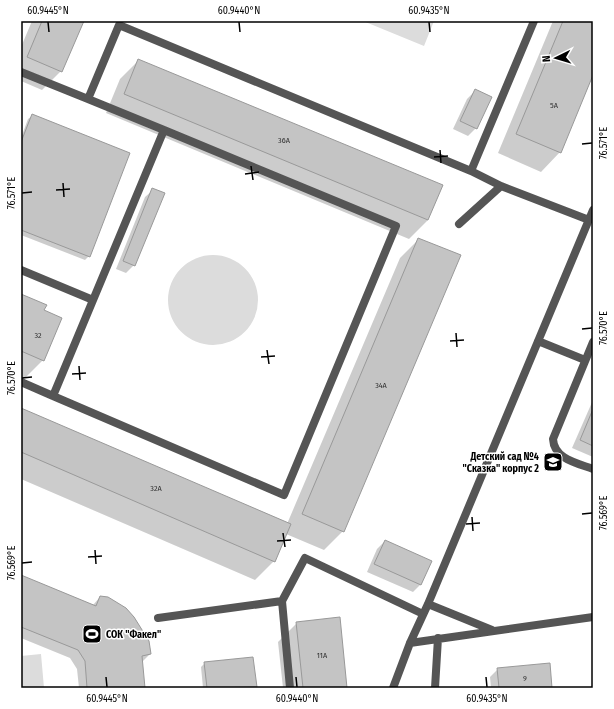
<svg xmlns="http://www.w3.org/2000/svg" width="614" height="709" font-family="'Fira Sans Condensed',sans-serif">
<style>
.green{fill:#dcdcdc}
.shadow{fill:#0003}
.building{fill:#c4c4c4;stroke:#999}
.lines{fill:none;stroke-linecap:round;stroke-linejoin:round}
.service{stroke:#555;stroke-width:8}
.ticks{fill:none;stroke:#000;stroke-width:1.5}
.labels{text-anchor:middle;stroke-width:3;stroke-linejoin:round;paint-order:stroke}
.number-label{font-size:8px;fill:#313131}
.poi-label{font-size:10px;font-weight:bold;fill:#000;stroke:#fff;text-anchor:end}
.neatline{fill:none;stroke:#000;stroke-width:1.5}
.ticks-label{font-size:10px;text-anchor:middle;fill:#000}
</style>
<rect width="100%" height="100%" fill="#fff"/>
<path class="green" d="M363,21H434L424,46Z
M168 300a45 45 0 1 1 90 0a45 45 0 1 1-90 0Z
M41,654L44,688H21V656Z"/>
<path class="shadow" d="M32,21H82L61,71L42,90L21,81V47Z
M553,21H593V73L560,152L541,172L498,153Z
M139,60L428,220L409,239L106,113L120,79Z
M475,91L476,128L468,136L453,129L467,99Z
M32,116L89,256L85,260L21,235V138L28,119Z
M153,190L134,265L126,273L116,269L145,197Z
M419,239L343,531L324,550L286,534L274,561L255,580L21,479V409L287,524L400,258Z
M21,295L43,311V360L21,382Z
M593,400V457L572,448Z
M385,541L421,584L413,592L367,572L377,549Z
M21,576L93,605L100,597L150,654L142,662L144,688H79L77,669L70,658L21,638Z
M297,623L346,688H283L278,642Z
M252,658L255,688H203L201,667L205,663Z
M498,669L551,688H491L490,677Z"/>
<path class="building" d="M42,21H84L62,72L27,57Z
M563,21H593V75L561,153L516,134Z
M138,59L443,185L428,220L124,94Z
M475,89L492,97L477,129L460,121Z
M32,114L130,153L90,257L21,230V142Z
M152,188L165,193L135,266L123,261Z
M418,238L461,255L344,532L302,514Z
M21,294L47,305L44,310L62,318L44,361L21,351Z
M21,408L291,524L275,562L21,452Z
M593,409V446L580,440Z
M385,540L432,561L421,585L374,564Z
M21,575L96,606L100,596L108,597L126,608L134,617L149,641L151,654L142,656L145,688H87L85,661L78,650L21,627Z
M340,617L347,688H303L296,622Z
M253,657L257,687L207,688L204,662Z
M550,663L552,688H499L497,668Z"/>
<g class="lines">
<path class="service" d="M21,72L88,99L119,25L471,171L501,186L589,220
M471,171L534,21
M459,224L501,186
M21,270L93,300
M538,341L585,360
M593,342L553,439C554,459 577,463 593,469
M21,382L53,396L164,130L88,99
M53,396L284,495L396,226L164,130
M428,604L492,630
M158,618L282,601
M410,643L593,617
M290,688L282,601L305,558L423,614
M393,688L410,643L428,604L593,210
M435,688L438,638"/>
</g>
<path class="ticks" d="M48,22L49,32M239,22L240,32M429,22L430,32M582,144L592,143M440,150L441,163M434,157L448,156M251,166L253,180M245,174L259,172M63,183L64,197M56,190L70,189M22,193L32,192M582,329L592,328M456,333L457,347M450,341L464,340M267,350L269,364M261,357L275,356M79,366L80,380M72,374L86,373M22,378L32,377M582,514L592,513M472,517L473,531M466,524L480,523M283,533L285,547M277,541L291,540M95,550L96,564M88,557L102,556M22,563L32,562M106,677L107,687M296,677L297,687M486,677L487,687"/>
<defs>
<symbol id="school-square" viewBox="-11 -11 22 22"><rect x="-9" y="-9" width="18" height="18" rx="4" fill="#000" stroke="#fff"/><path d="M0-5L7-2L0 1L-7-2ZM-4 1L0 2.5L4 1V4Q0 6-4 4Z" fill="#fff"/></symbol>
<symbol id="stadium-square" viewBox="-11 -11 22 22"><rect x="-9" y="-9" width="18" height="18" rx="4" fill="#000" stroke="#fff"/><path d="M0-5a6.5 5 0 1 0 0 10a6.5 5 0 1 0 0-10ZM-3.5-1.8h7v3.6h-7Z" fill="#fff"/></symbol>
</defs>
<g fill-rule="evenodd">
<use href="#school-square" x="542" y="451" width="22" height="22"/>
<use href="#stadium-square" x="81" y="623" width="22" height="22"/>
</g>
<g class="labels">
<g class="number-label">
<text x="554" y="108">5А</text>
<text x="284" y="143">36А</text>
<text x="38" y="338">32</text>
<text x="381" y="388">34А</text>
<text x="156" y="491">32А</text>
<text x="322" y="658">11А</text>
<text x="525" y="681">9</text>
</g>
<g class="poi-label">
<text x="539" y="460">Детский сад №4<tspan x="539" dy="12">"Сказка" корпус 2</tspan></text>
<text x="106" y="638" text-anchor="start">СОК "Факел"</text>
</g>
</g>
<rect width="614" height="709" fill="none" stroke="#ffffff" stroke-width="44"/>
<g transform="translate(556 58) rotate(265)" stroke="#ffffff" stroke-width="3" paint-order="stroke">
<path d="M0-3L7 15L0 10L-7 15Z" fill="#000000"/>
<text y="-6" font-size="11" font-weight="bold" text-anchor="middle" fill="#000000">N</text>
</g>
<rect x="22" y="22" width="570" height="665" class="neatline"/>
<g class="ticks-label">
<text x="48" y="14">60.9445°N</text>
<text x="239" y="14">60.9440°N</text>
<text x="429" y="14">60.9435°N</text>
<text transform="translate(603 143) rotate(-90)" y="4">76.571°E</text>
<text transform="translate(11 193) rotate(-90)" y="4">76.571°E</text>
<text transform="translate(603 328) rotate(-90)" y="4">76.570°E</text>
<text transform="translate(11 378) rotate(-90)" y="4">76.570°E</text>
<text transform="translate(603 513) rotate(-90)" y="4">76.569°E</text>
<text transform="translate(11 563) rotate(-90)" y="4">76.569°E</text>
<text x="107" y="702">60.9445°N</text>
<text x="297" y="702">60.9440°N</text>
<text x="487" y="702">60.9435°N</text>
</g>
</svg>
